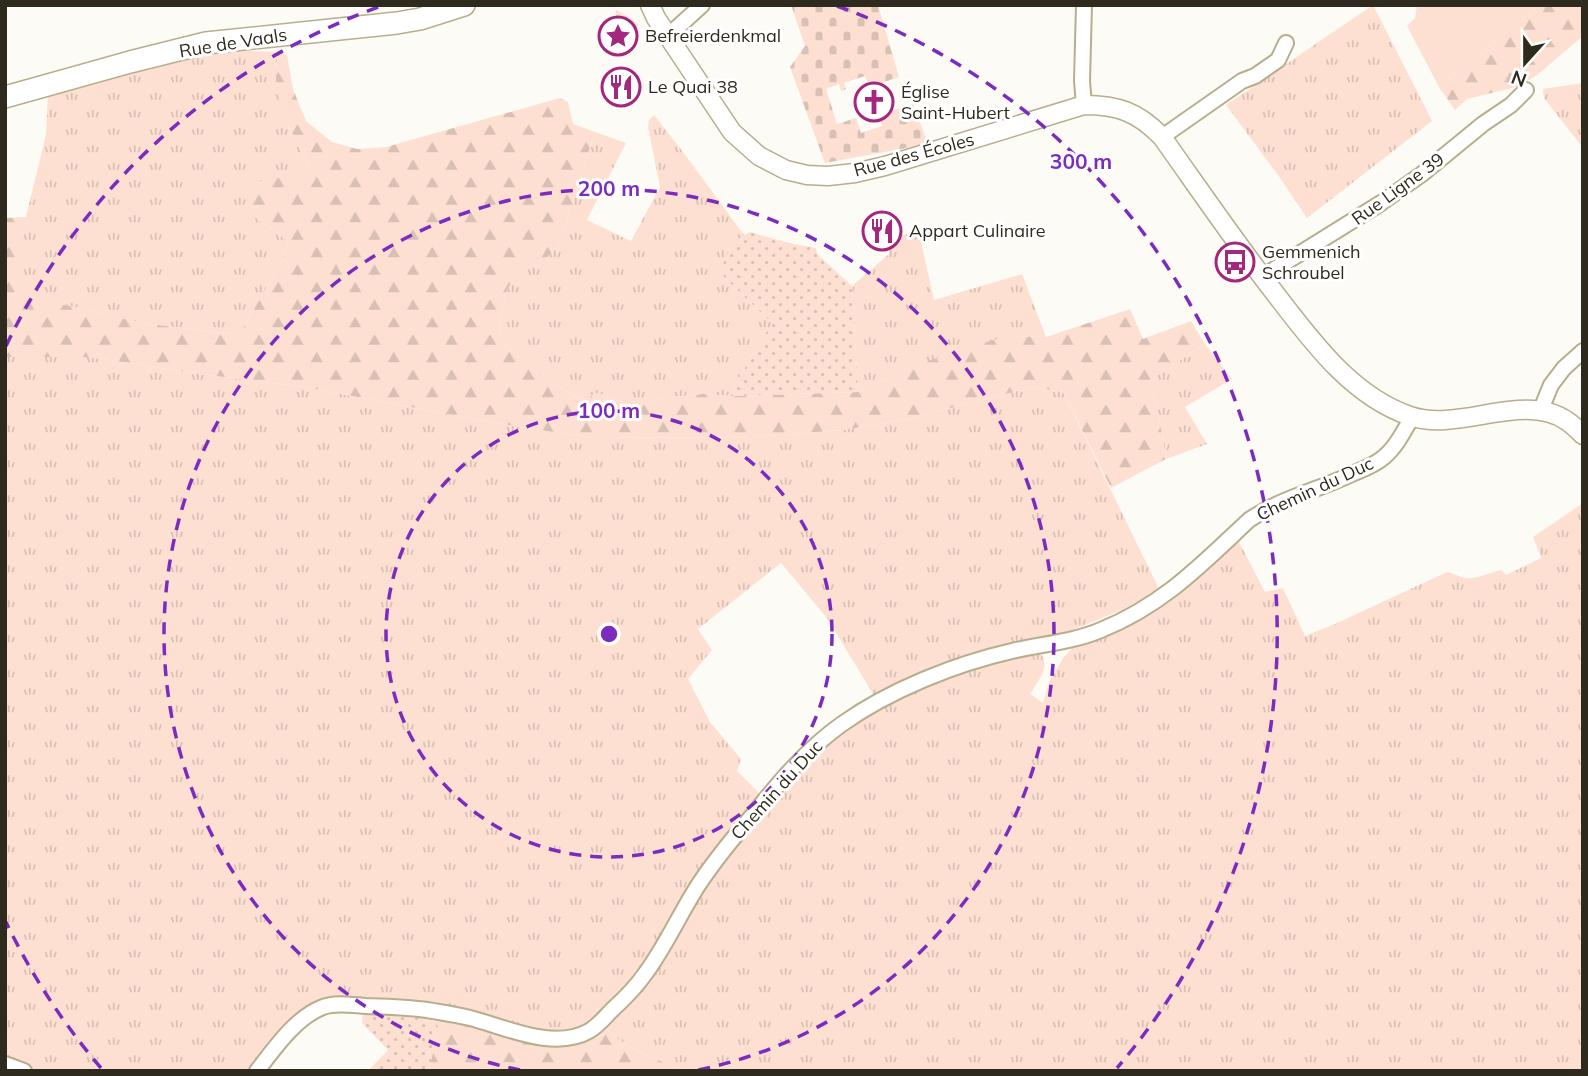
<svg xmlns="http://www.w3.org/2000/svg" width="1588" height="1076" font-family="Mulish,sans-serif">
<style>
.grass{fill:url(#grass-tufts)}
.forest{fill:url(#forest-firs)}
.cemetery{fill:url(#cemetery-stones)}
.park{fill:#fde0d2}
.garden{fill:url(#garden-dots)}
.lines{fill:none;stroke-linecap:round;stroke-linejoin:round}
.minor-casing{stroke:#b8ae8e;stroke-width:18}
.tertiary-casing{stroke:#b8ae8e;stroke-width:21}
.secondary-casing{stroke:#b8ae8e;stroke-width:24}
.minor{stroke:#fff;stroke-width:14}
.tertiary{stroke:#fff;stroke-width:18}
.secondary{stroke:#fff;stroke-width:21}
.ring{fill:none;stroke:#7b2cbf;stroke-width:3.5;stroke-dasharray:12 9}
.labels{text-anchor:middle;stroke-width:6;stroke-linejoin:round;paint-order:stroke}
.poi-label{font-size:18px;fill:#2e2a1d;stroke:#fff;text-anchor:start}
.street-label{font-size:18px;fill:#2e2a1d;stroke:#fff}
.centre{fill:#7b2cbf;stroke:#fff;stroke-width:3.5}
.ring-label{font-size:21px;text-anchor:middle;font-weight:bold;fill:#7b2cbf;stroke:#fff;stroke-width:6;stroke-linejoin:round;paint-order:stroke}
</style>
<defs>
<pattern id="grass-tufts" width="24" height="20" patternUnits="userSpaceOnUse" patternTransform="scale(1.75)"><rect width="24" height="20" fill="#fde0d2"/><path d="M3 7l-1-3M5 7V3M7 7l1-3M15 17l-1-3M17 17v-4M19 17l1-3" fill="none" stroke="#d9c0b4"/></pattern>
<pattern id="forest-firs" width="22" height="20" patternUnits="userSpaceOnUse" patternTransform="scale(1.75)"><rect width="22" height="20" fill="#fde0d2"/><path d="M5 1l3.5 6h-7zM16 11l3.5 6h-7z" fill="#d9c0b4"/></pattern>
<pattern id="cemetery-stones" width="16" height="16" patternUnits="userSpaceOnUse" patternTransform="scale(1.75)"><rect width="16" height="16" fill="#fde0d2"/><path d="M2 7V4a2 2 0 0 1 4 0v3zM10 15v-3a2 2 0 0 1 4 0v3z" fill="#d9c0b4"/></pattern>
<pattern id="garden-dots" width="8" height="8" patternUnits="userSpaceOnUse" patternTransform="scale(1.75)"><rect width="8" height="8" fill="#fde0d2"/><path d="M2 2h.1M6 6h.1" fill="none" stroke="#d9c0b4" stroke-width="1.8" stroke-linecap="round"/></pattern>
</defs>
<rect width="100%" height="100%" fill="#fdfbf5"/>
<path class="grass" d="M1373,5L1432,121L1307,218L1278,175L1226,105Z
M616,10L629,17L639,25L630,31L616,21Z
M249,51L279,52L276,65L289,128L309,164L303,173L245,210L288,241L283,258L244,327L228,334L143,323L25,296L16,273L26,217L46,134L48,94L133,69L211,52Z
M1583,83V148L1544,98L1543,89Z
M654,115L683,152L744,235L729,249L724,277L772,323L736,383L731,396L703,394L662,398L639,406L629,405L598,393L582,400L541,377L499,339L500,315L508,288L519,272L532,262L547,258L558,245L565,229L569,212L595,132L626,143L587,220L631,241L660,187L648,127L649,120Z
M919,233L934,300L1022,274L1046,337L1009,336L912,367L858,392L852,286L889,254V236Z
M1205,344L1232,379L1185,407L1207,444L1166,459L1159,416L1150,380Z
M5,357H89L208,375L310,388L495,423L593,438L753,437L843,430L908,419L1033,387L1063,392L1160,591L1119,611L1063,634L1001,648L875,697L827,618L781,563L698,629L712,650L688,679L710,722L741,759L737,771L761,795L652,961L591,1026L548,1035L342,998L280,1033L248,1071H36L5,1059Z
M1583,503V1071H687C661,1061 622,1049 606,1027L688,906L753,818L815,754L854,724L886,703L902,695L988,664L1033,652L1042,655C1050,669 1037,682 1030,694L1043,703L1049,682L1064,657L1075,645L1125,626L1168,603L1208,571L1238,540L1265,592L1283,588L1305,636L1335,624L1447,572C1453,573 1459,577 1465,578C1474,580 1492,572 1501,570L1506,575L1541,558L1533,537Z"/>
<path class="forest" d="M1541,5H1583V36L1536,76L1516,87L1467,99L1455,110L1439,87Z
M279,52L287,55L293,89L306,121L332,142L357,149L386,147L560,98L568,102L573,124L595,132L569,212L565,229L558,245L547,258L532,262L519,273L508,288L500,315L499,339L541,377L582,400L598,393L629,405L639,406L662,398L703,394L731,396L858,392L912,367L964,348L1009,336L1046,337L1130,309L1143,339L1191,321L1205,344L1150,380L1159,416L1166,459L1111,488L1063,392L1033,387L908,419L843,430L753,437L593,438L495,423L310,388L208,375L89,357H5V218L26,217L17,273L26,296L143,323L228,334L244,327L283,258L288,241L245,210L252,183L303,173L309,164C289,129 268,94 279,52Z
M436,1014L533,1040L606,1027C622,1049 661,1061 687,1071H429L435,1042Z"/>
<path class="cemetery" d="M791,5H878L899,77L869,87L865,76L844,83L846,89L841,91L839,84L826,89L837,124L856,118L861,133L882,126L878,115L913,104L928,144L825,163L790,67L805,46Z"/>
<path class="park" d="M1417,5H1541L1439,87L1407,26L1415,18Z"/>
<path class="garden" d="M750,232L789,243L816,248L817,254L852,286L858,392L731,396L736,383L772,323L724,277C719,258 733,240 750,232Z
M363,1008L436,1014L435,1042L429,1071H368L388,1050L362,1023Z"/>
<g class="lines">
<defs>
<path id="minor" d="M668,36L702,5
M1084,105L1082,81L1084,5
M1162,137L1242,81L1255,76L1278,60L1286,43
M1262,277L1381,203L1422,174L1483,124L1511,105L1526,90
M1540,412L1551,385L1564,368L1583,351
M5,1064L24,1071
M257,1071C274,1049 296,1017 323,1007C335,1002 352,1005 366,1006C388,1007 411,1007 433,1011C445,1013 458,1015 470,1018C505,1027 554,1051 589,1031C598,1026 605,1017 612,1010C624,999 636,987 645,974C666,946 680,913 699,884C715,860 733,838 752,816C779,782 807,749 842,724C890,690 955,664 1012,651C1042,644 1073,642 1101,630C1163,605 1201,565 1249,520C1281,498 1319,490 1354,473C1364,469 1375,465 1384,457C1396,447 1404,431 1412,417"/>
<path id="tertiary" d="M650,5L656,18L732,132L759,156L786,170L807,175L828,176L855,173L885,166L1084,105C1118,105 1138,112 1162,137C1199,189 1235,242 1274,292C1311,340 1351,396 1410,416C1459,433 1523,391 1567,421C1573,425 1578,430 1583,435"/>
<path id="secondary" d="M5,97L130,62L206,43L397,23L420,19L464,5"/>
</defs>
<use href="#minor" class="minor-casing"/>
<use href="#tertiary" class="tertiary-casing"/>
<use href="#secondary" class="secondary-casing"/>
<use href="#minor" class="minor"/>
<use href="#tertiary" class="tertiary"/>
<use href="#secondary" class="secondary"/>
</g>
<g class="ring">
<circle cx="609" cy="634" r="223"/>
<path d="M520 1070A445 445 0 1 1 698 1070"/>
<path d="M101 1068A668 668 0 0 1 6 922M6 346A668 668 0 0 1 381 6M837 6A668 668 0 0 1 1117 1068"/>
</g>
<defs>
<symbol id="sight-ring" viewBox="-11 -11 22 22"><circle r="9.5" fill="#fff" stroke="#a3277c" stroke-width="1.5"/><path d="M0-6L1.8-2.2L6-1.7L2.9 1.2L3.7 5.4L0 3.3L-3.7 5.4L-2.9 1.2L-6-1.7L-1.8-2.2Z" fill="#a3277c"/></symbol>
<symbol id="restaurant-ring" viewBox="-11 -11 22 22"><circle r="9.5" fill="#fff" stroke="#a3277c" stroke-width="1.5"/><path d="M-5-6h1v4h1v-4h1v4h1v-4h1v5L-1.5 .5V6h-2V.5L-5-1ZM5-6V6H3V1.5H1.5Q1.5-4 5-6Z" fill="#a3277c"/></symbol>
<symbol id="church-ring" viewBox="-11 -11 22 22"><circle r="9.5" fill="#fff" stroke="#a3277c" stroke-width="1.5"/><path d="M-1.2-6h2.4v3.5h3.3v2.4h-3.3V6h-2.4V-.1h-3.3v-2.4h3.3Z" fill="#a3277c"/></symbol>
<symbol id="bus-ring" viewBox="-11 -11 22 22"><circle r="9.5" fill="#fff" stroke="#a3277c" stroke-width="1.5"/><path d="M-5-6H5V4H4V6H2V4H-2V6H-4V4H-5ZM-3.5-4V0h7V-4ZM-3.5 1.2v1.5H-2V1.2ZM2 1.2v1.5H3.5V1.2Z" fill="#a3277c"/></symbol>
</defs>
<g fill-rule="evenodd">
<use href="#sight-ring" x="596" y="14" width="44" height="44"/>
<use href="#restaurant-ring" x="599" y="65" width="44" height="44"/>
<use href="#church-ring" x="852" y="80" width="44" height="44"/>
<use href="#restaurant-ring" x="860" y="209" width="44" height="44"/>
<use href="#bus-ring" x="1213" y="240" width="44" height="44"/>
</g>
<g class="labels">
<g class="poi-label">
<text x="645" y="42">Befreierdenkmal</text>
<text x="648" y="93">Le Quai 38</text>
<text x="901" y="98">Église<tspan x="901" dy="21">Saint-Hubert</tspan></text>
<text x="909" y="237">Appart Culinaire</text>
<text x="1262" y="258">Gemmenich<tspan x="1262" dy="21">Schroubel</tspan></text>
</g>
<g class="street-label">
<text transform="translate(233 43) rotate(-9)" y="6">Rue de Vaals</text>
<text transform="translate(914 155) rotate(-15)" y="6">Rue des Écoles</text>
<text transform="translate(1398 189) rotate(-36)" y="6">Rue Ligne 39</text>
<text transform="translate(1315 489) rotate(-25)" y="6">Chemin du Duc</text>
<text transform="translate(777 790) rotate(-48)" y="6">Chemin du Duc</text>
</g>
</g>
<circle cx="609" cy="634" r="10" class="centre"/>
<g class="ring-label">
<text x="1081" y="169">300 m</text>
<text x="609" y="196">200 m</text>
<text x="609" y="418">100 m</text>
</g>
<rect width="1588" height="1076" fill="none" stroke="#2e2a1d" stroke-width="14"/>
<g transform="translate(1525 63) rotate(201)" stroke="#ffffff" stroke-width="5" paint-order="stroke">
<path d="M0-5L12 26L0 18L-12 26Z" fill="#2e2a1d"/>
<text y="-10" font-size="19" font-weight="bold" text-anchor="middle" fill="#2e2a1d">N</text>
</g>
</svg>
